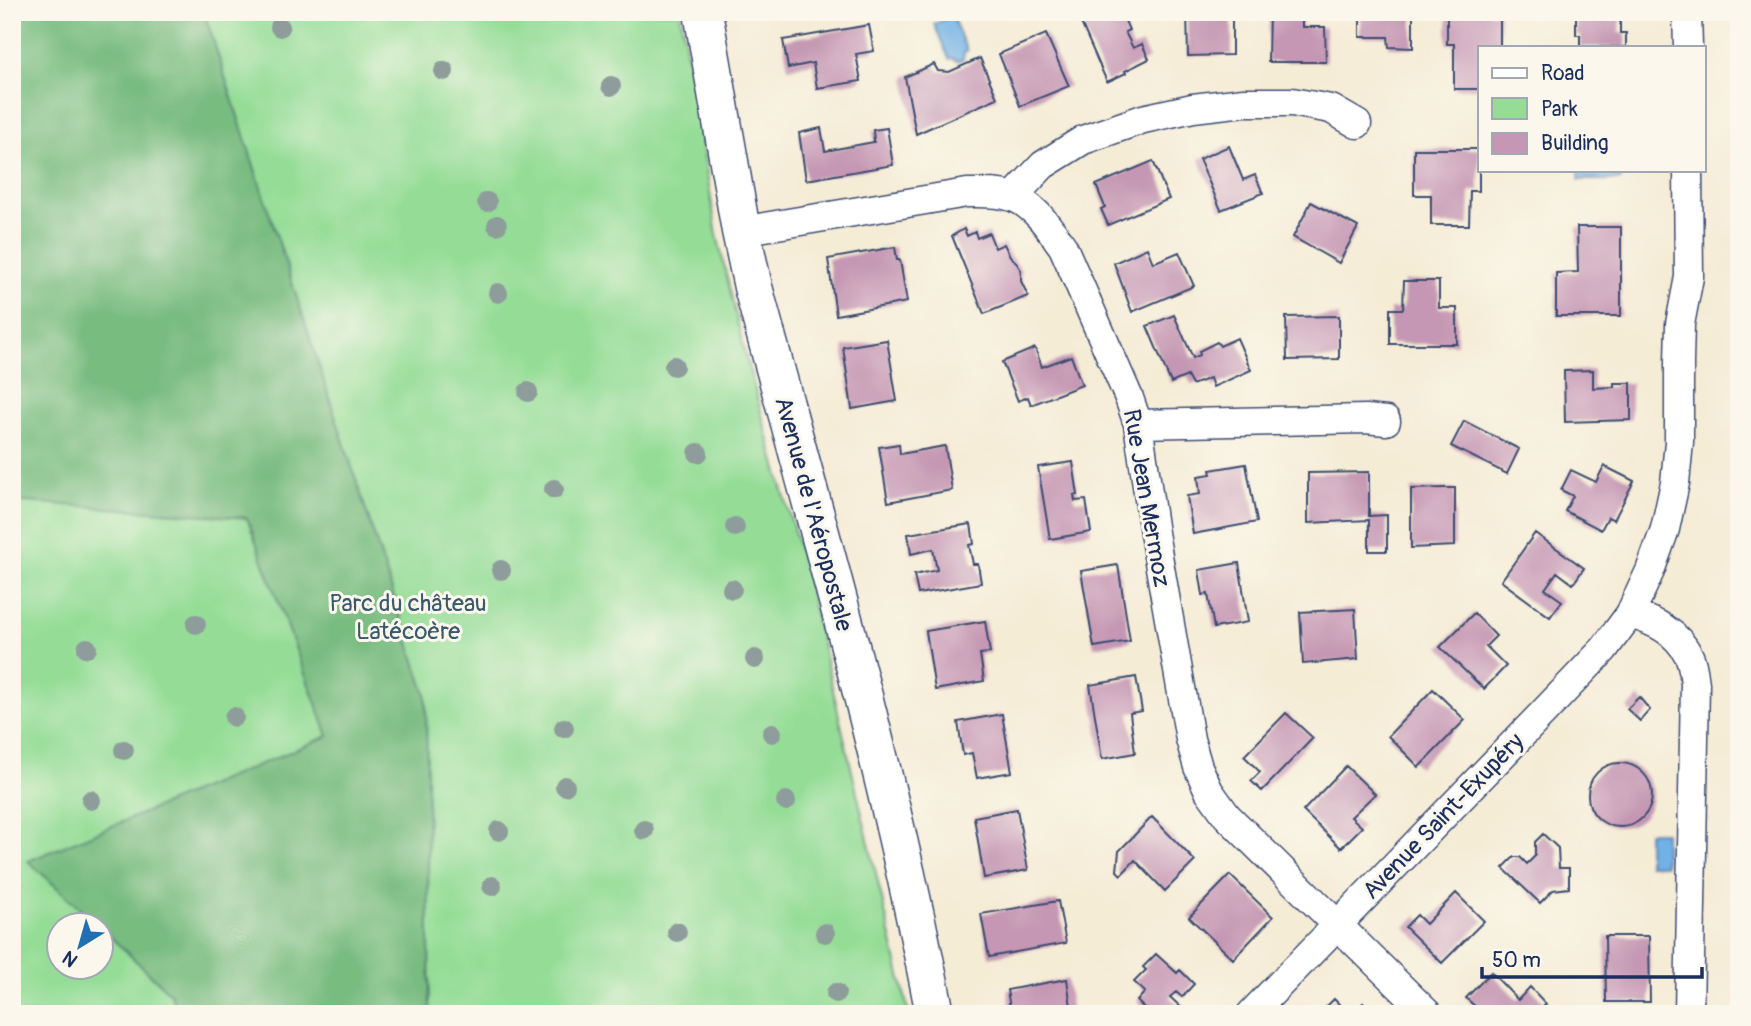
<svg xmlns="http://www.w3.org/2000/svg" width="1751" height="1026" font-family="Pangolin,sans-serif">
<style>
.green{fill:#95dd97;stroke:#58867a;stroke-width:2;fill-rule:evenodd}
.forest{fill:#78bc80;stroke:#4a766f;stroke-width:2}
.water{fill:#71b1e5;stroke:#4670a2;stroke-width:2}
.building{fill:#c597b4}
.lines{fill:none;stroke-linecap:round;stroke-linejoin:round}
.street-casing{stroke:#3c4b70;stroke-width:31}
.secondary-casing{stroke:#3c4b70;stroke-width:41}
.street{stroke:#fff;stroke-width:28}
.secondary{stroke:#fff;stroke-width:38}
.tree{fill:#8e9c9c}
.labels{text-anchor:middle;stroke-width:6;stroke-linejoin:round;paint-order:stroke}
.street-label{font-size:24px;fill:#1b2f5e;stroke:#fbf7ec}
.park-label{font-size:24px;fill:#3a5a6c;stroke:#fbf7ec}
</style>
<rect width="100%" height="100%" fill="#fbf7ec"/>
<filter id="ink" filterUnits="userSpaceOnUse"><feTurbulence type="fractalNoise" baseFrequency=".0143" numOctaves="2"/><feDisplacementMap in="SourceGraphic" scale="14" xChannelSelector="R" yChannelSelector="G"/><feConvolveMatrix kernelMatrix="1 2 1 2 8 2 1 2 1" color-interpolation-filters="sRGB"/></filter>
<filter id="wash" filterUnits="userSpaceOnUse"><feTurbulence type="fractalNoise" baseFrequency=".00686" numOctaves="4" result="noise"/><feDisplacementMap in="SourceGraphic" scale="28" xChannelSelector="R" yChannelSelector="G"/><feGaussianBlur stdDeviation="1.57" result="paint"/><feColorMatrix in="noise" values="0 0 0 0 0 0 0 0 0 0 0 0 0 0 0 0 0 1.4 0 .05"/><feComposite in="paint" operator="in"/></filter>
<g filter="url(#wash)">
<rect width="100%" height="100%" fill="#f5ecd6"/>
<path class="green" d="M12,12H680L717,235L745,354L804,567L909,1014H12ZM60,925H102V967H60Z"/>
<path class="forest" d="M12,12H204L426,695L430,1014H176L171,994L102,929V925L97,924L28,861L328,736L247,518L12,501Z"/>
<path class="water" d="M952,16L967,51L964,52L963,59L958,61L952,58L949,59L934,24Z
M1579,170H1621V180H1579Z
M1648,832H1665V865H1648Z"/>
<g id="blocks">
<path class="building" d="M1087,12H1117L1120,18L1123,16L1129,30L1125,32L1133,48L1142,44L1149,59L1125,71L1126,73L1107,82L1078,16Z
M1187,12H1232V55L1188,56Z
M1269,12H1302V27H1325L1326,62H1268Z
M1360,12H1413V48L1389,47L1388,37H1360Z
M1500,12V47H1480V89H1454V44H1447V13Z
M1576,12H1620V33H1626V47H1580V35H1576Z
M869,25L874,51L856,54L861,81L817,88L813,63L788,68L783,40Z
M1046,34L1069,86L1020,106L999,54Z
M980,58L997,98L916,134L905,77L934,64L938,71L949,72Z
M821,128L825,151L874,142L873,130L887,128L893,165L806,180L799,133Z
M1229,146L1243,180L1255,175L1263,193L1221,210L1199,159Z
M1414,149H1479V191H1470L1469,225H1431V195H1414Z
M1153,161L1169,199L1108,225L1101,209L1105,207L1096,185Z
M1311,202L1358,227L1339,263L1293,237Z
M1577,227H1621V316H1556V273L1578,272Z
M964,229L967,236L975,232L977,238L989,233L995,248L1004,244L1010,256L1015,261L1021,270V281L1028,296L984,314L952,236Z
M895,247L897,260H900L907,302L836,315L828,259Z
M1147,248L1153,263L1179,252L1194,286L1132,312L1114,263Z
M1404,281H1439V308H1457V344H1390V309H1403Z
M1174,315L1193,358L1200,355L1199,351L1217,342L1220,346L1237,338L1251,370L1213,387L1210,378L1192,385L1187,376L1171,383L1147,326Z
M1339,316V359L1287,360L1286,317Z
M887,340L897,401L852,409L843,347Z
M1035,348L1042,367L1071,356L1082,385L1031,405L1028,397L1018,401L1002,362Z
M1593,370V388L1614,387V383H1631V420L1565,422L1564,371Z
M1464,421L1519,449L1507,474L1451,446Z
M899,444L900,454L945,446L952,490L888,502L879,447Z
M1073,462L1078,495H1074L1075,501L1086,500L1091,532L1050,539L1038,467Z
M1246,464L1257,522L1193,534L1187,496L1200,494L1198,476L1211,474L1210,470Z
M1604,466L1634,481L1614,520L1608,517L1601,530L1565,511L1573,496L1561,490L1571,470L1596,482Z
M1369,472V516L1387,515V551H1369V520L1308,523V473Z
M1444,488H1455V546L1411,548V489Z
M971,524L974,544L969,545L973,564H978L981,583L918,594L914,575L937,570L933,549L911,554L908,534Z
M1535,533L1584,568L1573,584L1557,572L1545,589L1562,601L1550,617L1501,581Z
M1239,563L1248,622L1214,628L1208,594L1203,595L1199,570Z
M1118,565L1130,641L1094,647L1081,571Z
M1355,609L1358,659L1303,664L1300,612Z
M1474,613L1496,636L1486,646L1506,666L1484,689L1440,647Z
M985,621L990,653L980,654L984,681L935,690L926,631Z
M1136,677L1142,711L1130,713L1135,753L1102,759L1090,685Z
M1433,689L1465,720L1419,767L1388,736Z
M1639,697L1650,710L1640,721L1627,709Z
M1286,713L1313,738L1262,791L1251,781L1260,772L1244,756Z
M1002,714L1012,772L977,778L972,753L963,755L958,722Z
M1588 795a32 32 0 1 1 64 0a32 32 0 1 1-64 0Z
M1346,766L1375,794L1351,817L1362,827L1341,848L1303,811Z
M1017,809L1028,870L984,878L974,817Z
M1152,817L1195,861L1165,891L1135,860L1121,875L1117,871L1119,851Z
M1543,834L1558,848L1559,868H1569V888L1553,890L1540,903L1503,868L1514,857H1520L1527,864L1535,856V842Z
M1230,875L1273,917L1233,959L1189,917Z
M1456,893L1484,921L1442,963L1405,927L1417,915L1426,924Z
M1058,901L1066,943L989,957L981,914Z
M1605,936H1649L1650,1002H1606Z
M1156,954L1177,973L1180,970L1194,984L1182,997L1176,992L1170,997L1183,1009L1179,1014H1141L1145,1009L1137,1001L1145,992L1134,982L1146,970L1143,967Z
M1491,972L1518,1000L1530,987L1546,1004L1536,1014H1483L1466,998Z
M1067,979L1072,1014H1011L1007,990Z
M1334,999L1347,1012L1351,1009L1354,1012L1363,1003L1374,1014H1319Z"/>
</g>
</g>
<g filter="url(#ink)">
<use href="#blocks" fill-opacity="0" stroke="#3c4b70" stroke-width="2"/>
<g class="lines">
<defs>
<path id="street" d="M1687,12L1688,47
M1013,197L1043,165L1083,140L1143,119L1193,108L1244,102H1292L1331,109L1357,124
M741,231L967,193C981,193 998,192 1012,197C1034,204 1050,229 1063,247L1129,398L1138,424L1154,533L1190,739L1198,767L1209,791L1227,816L1428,1014
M1138,424L1366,419L1386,421
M1630,614C1655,621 1677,632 1689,656C1693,664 1694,676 1695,684L1689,1014
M1251,1014L1542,714L1604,649L1630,614L1650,571L1665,529L1675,483L1679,442V362L1680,324L1689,277L1688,170"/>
<path id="secondary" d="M703,12L741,231L753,287C818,528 888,768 935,1014"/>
</defs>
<use href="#street" class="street-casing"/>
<use href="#secondary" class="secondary-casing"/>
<use href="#street" class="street"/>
<use href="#secondary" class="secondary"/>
</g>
<g class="tree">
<circle cx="280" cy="27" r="10"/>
<circle cx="444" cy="71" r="10"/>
<circle cx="611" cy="86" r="10"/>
<circle cx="487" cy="202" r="10"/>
<circle cx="497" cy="225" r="10"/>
<circle cx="498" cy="293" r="10"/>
<circle cx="674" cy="366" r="10"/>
<circle cx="528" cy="392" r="10"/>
<circle cx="698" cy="453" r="10"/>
<circle cx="554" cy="489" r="10"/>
<circle cx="735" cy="527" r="10"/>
<circle cx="501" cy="570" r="10"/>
<circle cx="732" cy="589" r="10"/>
<circle cx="196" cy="624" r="10"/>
<circle cx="87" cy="648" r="10"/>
<circle cx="755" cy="659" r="10"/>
<circle cx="234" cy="717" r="10"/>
<circle cx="564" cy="728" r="10"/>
<circle cx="772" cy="733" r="10"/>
<circle cx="124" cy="750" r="10"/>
<circle cx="565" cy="786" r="10"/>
<circle cx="91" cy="800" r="10"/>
<circle cx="786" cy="801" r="10"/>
<circle cx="644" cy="830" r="10"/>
<circle cx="499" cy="831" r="10"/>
<circle cx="492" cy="886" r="10"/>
<circle cx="677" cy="932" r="10"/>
<circle cx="825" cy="933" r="10"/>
<circle cx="836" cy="993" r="10"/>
</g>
</g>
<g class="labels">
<g class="street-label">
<text transform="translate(1147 498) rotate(80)" y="8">Rue Jean Mermoz</text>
<text transform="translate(814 514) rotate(75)" y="8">Avenue de l'Aéropostale</text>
<text transform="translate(1443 816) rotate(-46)" y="8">Avenue Saint-Exupéry</text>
</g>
<g class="park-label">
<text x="408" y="611">Parc du château<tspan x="408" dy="28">Latécoère</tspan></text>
</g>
</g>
<rect width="1751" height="1026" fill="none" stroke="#fbf7ec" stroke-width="42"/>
<rect x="1478" y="46" width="228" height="126" fill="#fbf7ec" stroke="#a1a7b3" stroke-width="2"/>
<rect x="1492" y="68" width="35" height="10" fill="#ffffff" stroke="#a1a7b3" stroke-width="2"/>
<text x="1541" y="80" font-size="21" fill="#1b2f5e">Road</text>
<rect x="1492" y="98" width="35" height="21" fill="#95dd97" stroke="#a1a7b3" stroke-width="2"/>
<text x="1541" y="116" font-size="21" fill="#1b2f5e">Park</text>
<rect x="1492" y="133" width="35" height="21" fill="#c597b4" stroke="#a1a7b3" stroke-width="2"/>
<text x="1541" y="150" font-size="21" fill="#1b2f5e">Building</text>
<g transform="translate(80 946) rotate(217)"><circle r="33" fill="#fbf7ec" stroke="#a1a7b3" stroke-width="2"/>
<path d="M0-5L12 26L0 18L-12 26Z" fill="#1f6fb2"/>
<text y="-10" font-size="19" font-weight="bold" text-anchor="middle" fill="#1b2f5e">N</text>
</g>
<path d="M1482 967v10h220v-10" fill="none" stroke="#1b2f5e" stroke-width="3.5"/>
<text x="1492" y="967" font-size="21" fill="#1b2f5e" stroke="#fbf7ec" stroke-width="5" paint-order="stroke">50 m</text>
</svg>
